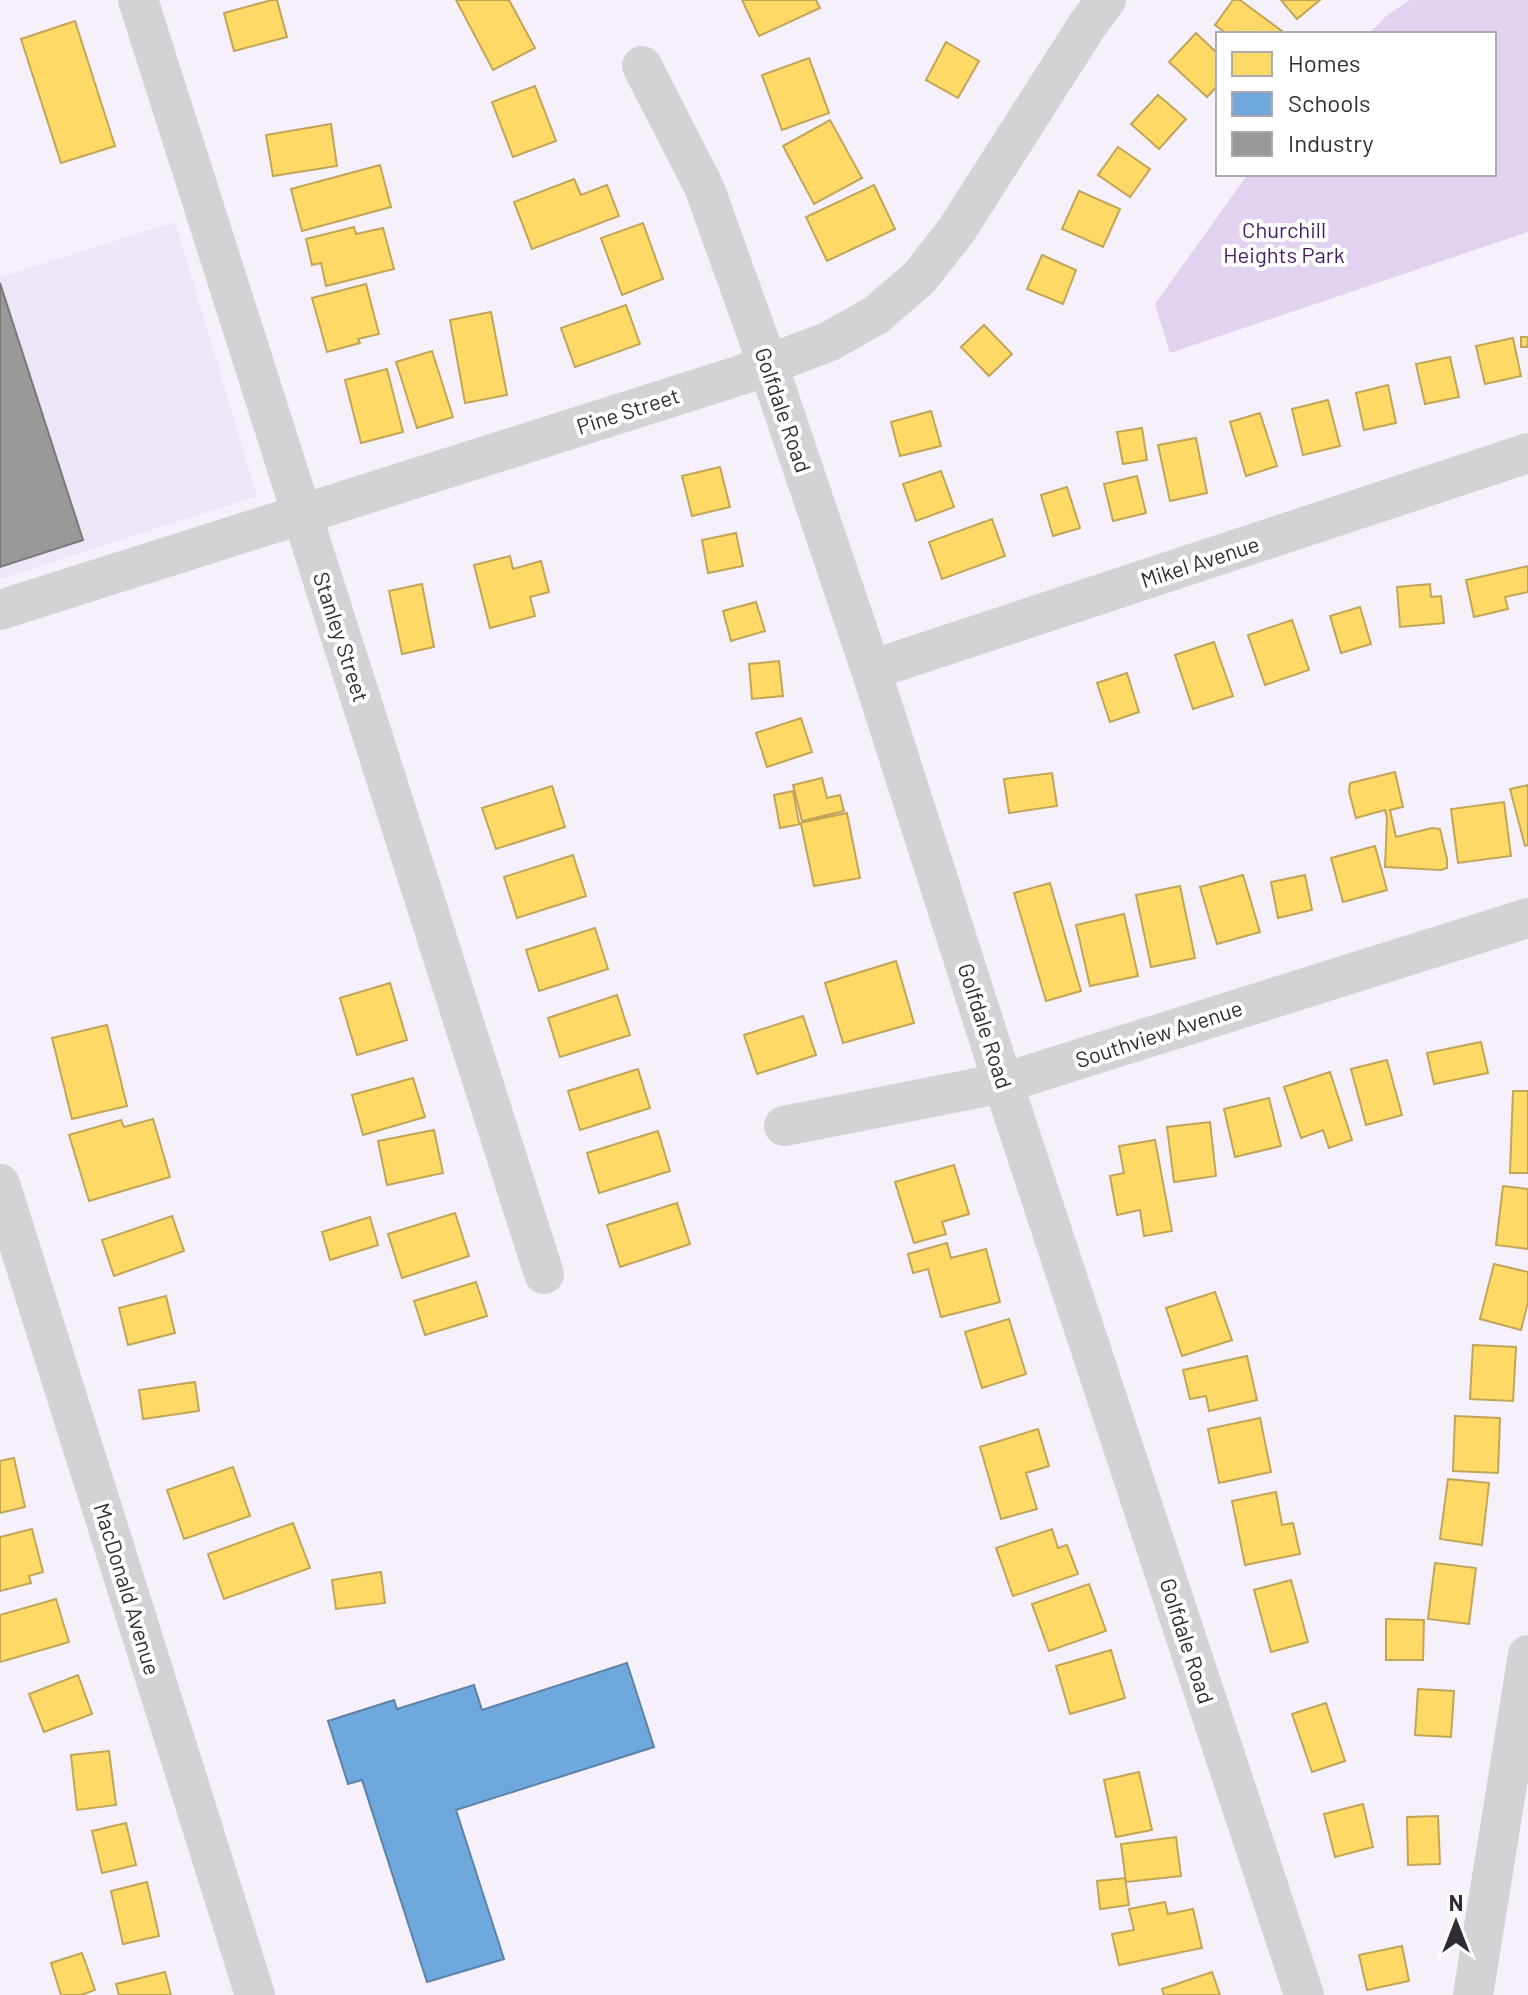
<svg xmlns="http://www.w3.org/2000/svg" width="1528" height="1995" font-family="Barlow,sans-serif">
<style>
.built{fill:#eee5f6}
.green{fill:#e1d2ef}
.homes{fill:#ffd966;stroke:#c1a558;stroke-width:2}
.schools{fill:#6fa8dc;stroke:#5c82aa;stroke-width:2}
.industry{fill:#999;stroke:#7a787b;stroke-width:2}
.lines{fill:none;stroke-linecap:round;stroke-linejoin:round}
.minor{stroke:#d3d2d4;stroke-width:40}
.labels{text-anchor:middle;stroke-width:8;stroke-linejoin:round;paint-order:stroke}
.park-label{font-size:22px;fill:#461a64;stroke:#fff}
.street-label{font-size:22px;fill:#312b36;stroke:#fff}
</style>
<rect width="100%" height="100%" fill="#f5f0fa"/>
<path class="built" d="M175,222L257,496L0,579V277Z"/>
<path class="green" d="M1410,0H1528V232L1170,353L1155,304L1248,174H1494V34H1369L1386,16Z"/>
<path class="homes" d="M272,0H277L287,37L234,51L224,13Z
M456,0H509L535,48L493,70Z
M742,0H816L820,8L759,36Z
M1233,0H1240L1286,34H1227L1215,25Z
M1281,0H1320L1297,19Z
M75,21L115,146L61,163L21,39Z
M1196,33L1218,54V85L1207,97L1169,62Z
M946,42L979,61L958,98L926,80Z
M809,58L829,113L782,130L762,75Z
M535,86L556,141L513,157L492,102Z
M1158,95L1186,119L1159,149L1131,124Z
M830,120L862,178L814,204L783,146Z
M331,124L337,166L273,176L266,135Z
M1118,147L1150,169L1130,197L1098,175Z
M380,165L391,207L302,231L291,189Z
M574,179L581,195L607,185L619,216L532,249L514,202Z
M874,185L895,229L827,261L806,217Z
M1079,191L1120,209L1103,247L1062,229Z
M643,223L663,279L622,295L601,238Z
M354,227L356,234L383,228L394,269L326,286L321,263L312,265L306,239Z
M1042,255L1076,270L1063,304L1027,289Z
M366,284L379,334L358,339L360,343L327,352L312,298Z
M626,305L640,344L575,367L561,328Z
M491,312L507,395L465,403L450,320Z
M984,325L1012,354L989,376L961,347Z
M1521,337H1528V347H1521Z
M1513,338L1521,376L1485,384L1476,346Z
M432,351L453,417L417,428L396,362Z
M1450,357L1459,397L1425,404L1416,364Z
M387,369L403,432L361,443L345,380Z
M1388,385L1396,423L1364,430L1356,393Z
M1328,400L1340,446L1303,455L1292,409Z
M931,411L941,446L900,456L891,422Z
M1260,413L1277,466L1246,476L1230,422Z
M1142,428L1147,460L1123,464L1117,432Z
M1196,438L1207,493L1170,501L1158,445Z
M720,467L730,507L692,516L682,476Z
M941,471L954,507L916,521L903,484Z
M1137,476L1146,513L1113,521L1104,484Z
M1067,487L1080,528L1053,536L1041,495Z
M992,519L1005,556L942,579L929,542Z
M736,533L743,566L708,573L702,540Z
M510,556L513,569L541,561L549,592L530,597L535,616L490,628L474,565Z
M1528,566V592L1505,597L1508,609L1474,617L1466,580Z
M422,584L434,647L402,654L389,591Z
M1430,584L1431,597L1441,596L1444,623L1400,627L1397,587Z
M756,602L765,631L731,641L723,611Z
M1360,607L1371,644L1341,653L1330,616Z
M1292,620L1309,670L1265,685L1248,635Z
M1214,642L1233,696L1193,709L1175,655Z
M779,661L783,696L752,699L749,664Z
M1127,673L1139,712L1110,722L1097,683Z
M801,718L812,752L767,767L756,733Z
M1395,772L1403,807L1390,810L1396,837L1432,828L1440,829L1447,859V868L1441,870L1385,867L1387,818L1385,810L1356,818L1349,792L1350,783Z
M1052,773L1057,806L1009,813L1004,779Z
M822,778L827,798L840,795L844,811L802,821L793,785Z
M1528,785V845L1525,846L1510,789Z
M552,786L565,827L496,849L482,808Z
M793,791L799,823L847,813L860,878L814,886L801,824L780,828L774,795Z
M1504,802L1511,856L1458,863L1451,809Z
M1375,846L1387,890L1343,902L1331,858Z
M573,855L586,896L517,918L504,877Z
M1243,875L1260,932L1217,944L1200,887Z
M1305,875L1312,910L1278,918L1271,882Z
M1050,883L1081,991L1046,1001L1014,893Z
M1180,886L1195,958L1151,967L1136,895Z
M1124,914L1138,976L1090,986L1076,925Z
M595,928L608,969L539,991L526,950Z
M896,961L914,1023L843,1043L825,983Z
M390,983L407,1040L357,1055L340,998Z
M617,995L630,1035L560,1057L548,1018Z
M803,1016L816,1055L757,1074L744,1035Z
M107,1025L127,1106L72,1119L52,1038Z
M1481,1042L1488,1073L1434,1084L1427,1053Z
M1387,1060L1402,1115L1366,1125L1351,1069Z
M638,1069L650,1108L580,1130L568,1091Z
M1330,1072L1352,1140L1329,1148L1323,1130L1301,1138L1284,1087Z
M413,1078L425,1117L363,1135L352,1095Z
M1513,1091H1528V1173H1510Z
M1269,1098L1281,1146L1235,1157L1224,1109Z
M153,1119L170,1177L89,1201L69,1135L121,1120L124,1127Z
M1210,1122L1216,1176L1174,1182L1167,1127Z
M434,1130L443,1173L387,1185L378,1141Z
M658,1131L670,1171L599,1193L587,1153Z
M1155,1140L1172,1231L1144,1236L1140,1210L1117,1215L1110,1176L1124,1173L1119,1146Z
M954,1165L969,1214L942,1222L946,1234L914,1243L895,1182Z
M1503,1186L1528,1189V1249L1496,1245Z
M677,1203L690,1244L620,1267L607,1225Z
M455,1213L469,1256L402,1278L388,1234Z
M172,1216L184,1251L114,1276L102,1240Z
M370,1217L378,1245L330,1260L322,1232Z
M947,1243L951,1258L986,1249L1000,1302L941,1317L928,1269L913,1273L908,1254Z
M1494,1264L1528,1272V1302L1521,1330L1480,1319Z
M476,1282L487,1316L425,1335L414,1301Z
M1215,1292L1232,1340L1182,1356L1166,1308Z
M166,1296L175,1333L128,1345L119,1308Z
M1009,1319L1026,1374L982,1388L965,1332Z
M1473,1345L1516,1347L1513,1401L1470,1399Z
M1247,1356L1257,1400L1209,1411L1206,1396L1190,1399L1183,1370Z
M195,1382L199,1411L143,1419L139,1390Z
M1455,1416L1500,1418L1498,1473L1453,1471Z
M1260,1418L1271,1472L1219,1483L1208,1429Z
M1038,1429L1049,1466L1026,1473L1037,1509L1001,1519L980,1447Z
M14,1458L25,1507L0,1513V1461Z
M233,1467L250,1516L184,1539L167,1490Z
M1448,1479L1489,1483L1482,1545L1440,1539Z
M1276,1492L1282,1525L1293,1523L1300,1554L1245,1565L1232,1501Z
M293,1523L310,1568L224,1599L208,1554Z
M32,1529L43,1572L29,1576L31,1583L0,1591V1537Z
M1052,1529L1058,1548L1067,1545L1078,1574L1013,1596L996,1548Z
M1435,1563L1476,1568L1469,1624L1428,1619Z
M381,1572L385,1603L336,1609L332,1580Z
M1291,1580L1308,1642L1271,1652L1254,1590Z
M1089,1584L1106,1631L1049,1651L1032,1604Z
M56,1599L69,1642L0,1662V1615Z
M1386,1619L1424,1620L1423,1660H1386Z
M1111,1650L1125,1698L1070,1714L1056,1666Z
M78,1675L92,1714L44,1732L29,1694Z
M1418,1689L1454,1691L1451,1737L1415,1735Z
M1326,1703L1345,1761L1312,1772L1292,1714Z
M109,1751L116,1805L77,1810L71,1755Z
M1139,1772L1152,1830L1116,1837L1104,1780Z
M1363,1804L1373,1847L1335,1857L1324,1814Z
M1438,1816L1440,1864L1408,1865L1407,1817Z
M126,1823L136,1865L102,1873L92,1831Z
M1176,1837L1181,1876L1126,1882L1121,1844Z
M1125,1878L1129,1905L1100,1909L1097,1881Z
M147,1882L159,1936L123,1944L111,1891Z
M1165,1902L1168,1914L1193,1909L1202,1948L1119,1965L1112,1934L1134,1930L1129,1909Z
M1402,1946L1409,1981L1367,1990L1359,1955Z
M82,1953L95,1990L81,1995H61L51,1963Z
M165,1972L171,1995H119L116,1984Z
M1212,1972L1220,1995H1164L1162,1989Z"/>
<path class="schools" d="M627,1663L654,1747L456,1810L504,1959L427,1982L362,1780L348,1784L328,1721L394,1700L397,1709L474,1685L482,1710Z"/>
<path class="industry" d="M0,283L83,540L0,567Z"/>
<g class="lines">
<path class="minor" d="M138,0L544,1274
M642,66L704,187L768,365L871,670L1003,1083L1304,1995
M0,610L741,375L830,341L876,315L919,278L956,231L1088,24L1106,0
M871,670L1528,453
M784,1126L1003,1083L1528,918
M0,1184L255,1995
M1473,1995L1528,1655"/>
</g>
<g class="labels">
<g class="park-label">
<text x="1284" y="238">Churchill<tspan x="1284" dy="25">Heights Park</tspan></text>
</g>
<g class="street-label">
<text transform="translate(783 410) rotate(71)" y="8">Golfdale Road</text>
<text transform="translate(628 411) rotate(-18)" y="8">Pine Street</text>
<text transform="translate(1200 562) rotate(-18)" y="8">Mikel Avenue</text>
<text transform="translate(341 637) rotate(72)" y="8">Stanley Street</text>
<text transform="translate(985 1026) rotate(72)" y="8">Golfdale Road</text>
<text transform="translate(1159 1034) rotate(-18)" y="8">Southview Avenue</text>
<text transform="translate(127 1589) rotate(73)" y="8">MacDonald Avenue</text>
<text transform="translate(1187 1641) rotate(72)" y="8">Golfdale Road</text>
</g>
</g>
<rect x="1216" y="32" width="280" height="144" fill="#ffffff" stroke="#adaaaf" stroke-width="2"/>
<rect x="1232" y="52" width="40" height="24" fill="#ffd966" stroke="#adaaaf" stroke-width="2"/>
<text x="1288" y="72" font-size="24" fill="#312b36">Homes</text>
<rect x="1232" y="92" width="40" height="24" fill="#6fa8dc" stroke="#adaaaf" stroke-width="2"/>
<text x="1288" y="112" font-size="24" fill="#312b36">Schools</text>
<rect x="1232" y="132" width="40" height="24" fill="#999999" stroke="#adaaaf" stroke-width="2"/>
<text x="1288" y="152" font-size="24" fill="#312b36">Industry</text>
<g transform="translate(1456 1923)" stroke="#ffffff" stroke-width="6" paint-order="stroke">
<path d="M0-6L14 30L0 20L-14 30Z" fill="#312b36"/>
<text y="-12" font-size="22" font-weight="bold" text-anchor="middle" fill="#312b36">N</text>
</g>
</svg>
